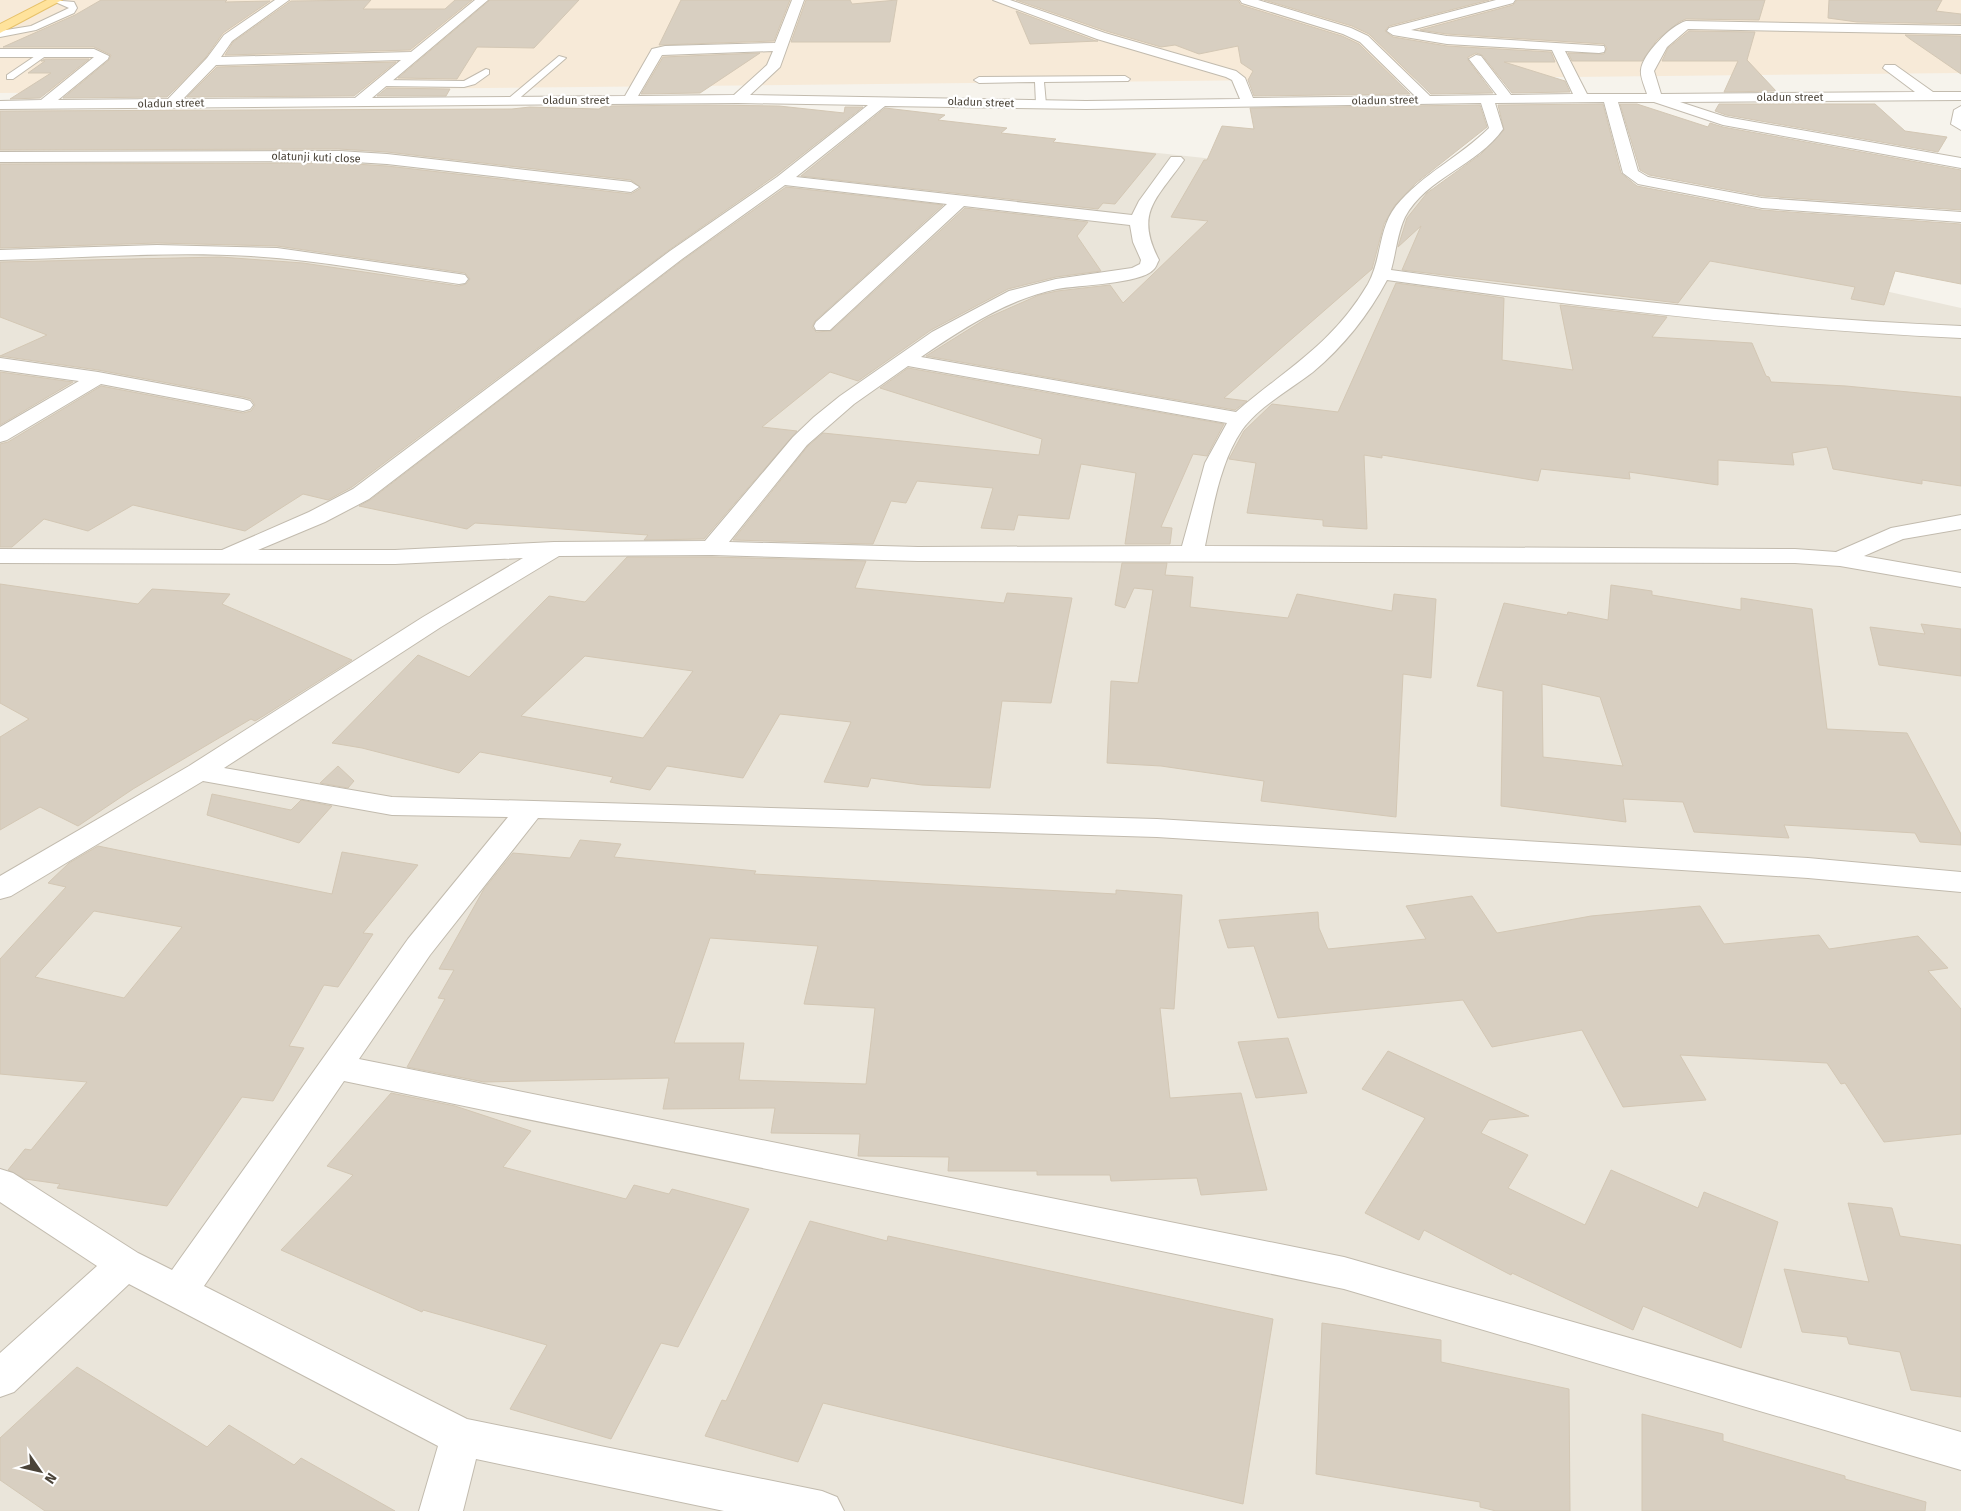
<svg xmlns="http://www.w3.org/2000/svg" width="1961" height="1511" font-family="'Fira Sans',sans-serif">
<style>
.residential{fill:#eae5da}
.commercial{fill:#f7ead8}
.building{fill:#d8cfc1;stroke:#d3c7b4;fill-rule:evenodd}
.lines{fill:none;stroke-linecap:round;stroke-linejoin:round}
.lane-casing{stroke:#c2bbae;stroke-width:2}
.street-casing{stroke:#c2bbae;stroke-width:2}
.primary-casing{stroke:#e6c16a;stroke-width:2}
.lane{fill:#fff;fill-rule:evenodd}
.street{fill:#fff;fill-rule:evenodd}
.primary{fill:#ffe39c;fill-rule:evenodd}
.labels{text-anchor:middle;stroke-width:4.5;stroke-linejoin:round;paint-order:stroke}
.far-street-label{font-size:11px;fill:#4b4439;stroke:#fff}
</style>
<rect width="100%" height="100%" fill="#f6f3ec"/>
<path class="residential" d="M840,119L1372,176L1961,308V1511H0V130Z"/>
<path class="commercial" d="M0,0H1961V73L0,93Z"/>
<path class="building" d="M101,0H227L225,2L270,1L223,33L206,57L167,97L63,98L109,60L111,55L94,47H3L75,15Z
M371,0L363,9H445L455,0H472L410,50L225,55L233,42L291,1Z
M490,0H579L534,48L477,47L457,79L398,78Z
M681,0H790L774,41L659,45Z
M806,0H850L852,4L897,0L890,42H791Z
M1016,0H1238L1241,5L1342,36L1359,44L1410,94L1254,96L1248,80L1253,71L1241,63L1238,46L1199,54L1175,45L1161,47L1106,31Z
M1264,0H1489L1389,26L1385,31L1393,37L1447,46L1551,52L1555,62H1504L1565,81L1570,92L1512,93L1482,55L1476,53L1468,57V60L1493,93L1431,94L1369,34L1352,26Z
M1517,0H1765L1759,20L1686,19L1679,22L1657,40L1642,61H1572L1568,53L1604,54L1607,48L1604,44L1447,34L1420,30L1513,5Z
M1829,0H1942L1936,11L1961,14V24L1857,22L1828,18Z
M1016,11L1096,41H1098L1030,44Z
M1689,31L1755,32L1747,60L1776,91L1724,92L1738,61H1662L1668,48Z
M1905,35L1961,36V74L1910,39Z
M760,53L700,93L641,94L663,57Z
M45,59H89L40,98L10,99L51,73H28L45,61H41Z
M396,62L354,96L187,97L217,67Z
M387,88L450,89L446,96H377Z
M1603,104L1621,173L1637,186L1762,210L1961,224V284L1895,271L1884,305L1851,299L1855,287L1710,261L1678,303L1402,270L1421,226L1398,247L1407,218L1427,193L1481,154L1504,130L1498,105Z
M1620,104H1637L1708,127L1710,123L1723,127L1961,170V210L1762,196L1649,175L1640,170Z
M1719,104H1875L1905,131L1947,137L1938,152L1726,115L1715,111Z
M707,105L779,106L844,113L845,107H863L776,175L669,250L352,487L328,500L303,494L245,531L133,505L88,531L44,519L12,547H0V444L8,442L101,386L243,413L251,411L255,405L251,399L243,397L98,370L0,356L47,335L0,317V262L220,257L303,263L459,286L466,284L470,279L465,273L277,246L157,243L0,248V164L339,163L387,166L631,194L641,188L631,180L387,152L339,149L0,150V111L512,109L530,107L599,109L604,106Z
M1480,105L1487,127L1416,183L1395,205L1384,224L1372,269L1224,398L1247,401L1235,410L926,356L987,318L1039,295L1057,291L1110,285L1123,303L1208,221L1171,217L1204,160H1207L1222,126L1254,129L1250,108Z
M885,108L945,115L938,120L1007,128L1001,133L1056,139L1053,142L1156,154L1115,204L1103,203L1098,209L801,176Z
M786,187L943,205L815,321L812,327L816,332L831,331L965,208L1088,222L1077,236L1101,271L1056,277L1008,289L931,330L858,381L830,372L762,427L797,431L704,539L644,540L648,535L475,523L467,529L359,506L370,500L683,260Z
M1396,283L1504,298L1502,360L1573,370L1560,305L1667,317L1652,337L1752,343L1766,376L1769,377L1771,382L1846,386L1961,397V486L1922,480V484L1833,469L1827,447L1792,453L1794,465L1718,460V485L1629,472L1630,479L1541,469L1538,481L1382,455V458L1364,455L1367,529L1323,526V520L1247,513L1256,463L1229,459L1244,431L1272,404L1338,412Z
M908,368L1224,424L1207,456L1193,454L1161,527L1172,528L1170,544H1125L1136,473L1081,464L1069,519L1018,515L1014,530L981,528L993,488L917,481L906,503L891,501L873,544L733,540L808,446L823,433L1039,455L1042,439L880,388Z
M0,372L73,382L0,425Z
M627,557H712L866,561L855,588L1004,603L1007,593L1072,598L1051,703L1002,701L990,788L922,785L871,778L868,787L824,782L851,722L780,714L743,778L667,766L650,790L610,782L613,777L480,752L459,773L362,748L332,743L418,655L469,677L549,596L585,602ZM585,656L693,671L643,738L521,716Z
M1122,563H1167L1165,575L1193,577L1190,607L1288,618L1297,594L1392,611L1394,594L1436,599L1431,678L1403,674L1396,817L1261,801L1264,781L1161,766L1107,763L1111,681L1138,683L1153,590L1134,588L1125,608L1115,605Z
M0,584L138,604L152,589L230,594L222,604L352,660L265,715L255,721L251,719L133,789L78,826L40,807L0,830V737L29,719L0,703Z
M1611,585L1652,591V595L1741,610V598L1812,609L1827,729L1907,733L1961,834V845L1920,842L1915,833L1784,825L1789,838L1694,832L1683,802L1623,799L1626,822L1501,806L1503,691L1477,686L1504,603L1567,615L1568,612L1608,620ZM1542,684L1600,697L1623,766L1543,757Z
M1921,624L1961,629V676L1879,665L1870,627L1925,634Z
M338,766L354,781L348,788L320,783Z
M212,794L291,810L301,800L332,806L299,843L207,815Z
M580,840L621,844L614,857L756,871L754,874L1116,894V890L1182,895L1174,1009L1160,1008L1170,1098L1241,1093L1267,1190L1201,1195L1197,1178L1111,1181L1110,1175H1037V1171H948L949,1157L858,1156L860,1134L771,1133L775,1108L663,1109L669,1078L484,1082L407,1067L445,999L438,998L454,970L439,969L484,889L513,853L570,858ZM710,938L818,946L804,1004L875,1008L866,1084L739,1080L744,1043H674Z
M98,846L332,894L342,852L418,865L363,933L373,934L338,987L324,985L289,1046L304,1048L273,1101L242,1097L167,1206L57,1188L60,1184L25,1179L8,1170L25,1149L31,1150L87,1082L0,1074V959L66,887L48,883L69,863ZM94,911L182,927L124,998L35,977Z
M1472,896L1497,933L1591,916L1700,906L1724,944L1819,935L1829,949L1918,936L1948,968L1928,971L1961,1009V1134L1884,1142L1845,1083L1841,1084L1827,1063L1680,1055L1706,1100L1623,1107L1582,1030L1492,1047L1463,1000L1278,1018L1254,946L1228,948L1219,920L1318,912L1319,928L1328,949L1426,939L1406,906Z
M1288,1038L1307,1093L1256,1098L1238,1042Z
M1388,1051L1529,1116L1489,1120L1481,1133L1528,1155L1508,1188L1585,1225L1611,1170L1698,1208L1704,1192L1778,1222L1741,1348L1643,1306L1633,1330L1512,1273L1511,1275L1424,1230L1419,1240L1365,1213L1425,1118L1362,1089Z
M391,1093L455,1106L531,1131L503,1167L626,1199L634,1185L669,1194L672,1189L749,1209L678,1347L661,1343L611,1439L510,1409L547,1345L423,1310L422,1312L281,1250L353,1175L327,1166Z
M1848,1203L1892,1208L1900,1236L1961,1245V1397L1911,1390L1900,1352L1849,1344L1847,1337L1802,1332L1784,1269L1869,1282Z
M810,1221L887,1241L888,1236L1273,1319L1243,1504L823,1403L798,1462L705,1436L722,1400L726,1401Z
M1322,1323L1441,1340V1362L1569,1389L1570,1511H1496L1480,1507V1502L1316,1474Z
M77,1367L207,1447L229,1425L294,1465L301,1458L395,1511H45L0,1480V1438Z
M1642,1414L1723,1434V1441L1845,1476V1479L1926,1502L1925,1511H1642Z"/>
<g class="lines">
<defs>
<path id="lane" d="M51,0L74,2L77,8L74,13L36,30L0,37V31L31,26L69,8Z
M44,50L48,53L47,55L13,79H7V75Z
M559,56L566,58L515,102H509V98Z
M486,69L489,70V74L475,84L464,87L382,86L377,83L382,80L464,81Z
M1125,76L1130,79L1128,81L1044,82L1046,104L1041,107L1036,104L1035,82L979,83L974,80L979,77Z"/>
<path id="street" d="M275,0H289L232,41L221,57L411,52L475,0H488L372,98L625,96L652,49L665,46L775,43L792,0H804L780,67L750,95L1086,101L1240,99L1232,80L1226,77L1097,39L993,0H1010L1105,33L1236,71L1245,78L1253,98L1415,96L1360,42L1343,34L1242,3L1240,0H1258L1351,28L1368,36L1430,96L1497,95L1469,59L1476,55L1481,56L1511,95L1573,94L1552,50L1447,44L1393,35L1387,31L1389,28L1496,0H1515L1513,3L1411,30L1447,36L1604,46L1605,49L1604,52L1599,53L1565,51L1587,94H1647C1645,87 1640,77 1641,70C1642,55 1671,25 1686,21L1961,26V34L1688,29L1667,47L1654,71L1661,94L1915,92L1883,68L1885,65H1895L1933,92H1961V100L1680,102L1726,117L1961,158V168L1723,125L1654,102H1618L1638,171L1648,177L1762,198L1961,212V222L1762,208L1638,184L1623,173L1604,102L1495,103L1503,129C1478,165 1426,178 1405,217C1397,234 1396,253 1391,270C1581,297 1770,318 1961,326V338C1769,329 1578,307 1387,280C1369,314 1343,347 1313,372C1290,390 1259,406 1242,430C1220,462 1213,508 1205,546L1795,549L1836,552L1891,528L1961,515V529L1903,539L1864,556L1961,573V587L1840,566L1795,563L918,561L712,555L559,556L441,627L224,768L392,797L1157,819L1808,858L1961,872V892L1808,878L1157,837L538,818L430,955L359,1059L1344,1257L1961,1432V1470L1344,1289L344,1081L204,1286L467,1419L822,1491L837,1497L844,1511H724L476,1459L463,1511H419L438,1446L129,1284L14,1392L0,1397V1353L97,1266L0,1202V1169L13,1173L138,1253L172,1270L408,939L508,817L392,815L203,781L11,896L0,899V876L189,766L423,617L523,558L395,564L0,563V549L222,550L309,512L353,489L670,251L777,177L868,105L738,103L0,109V101L41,100L94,57H0V49H94L109,56L108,59L58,100L168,99L207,58L224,35ZM773,51L767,65L734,95L638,96L662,55ZM401,60L355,98L183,99L216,65ZM1481,103L1489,128C1460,157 1422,174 1396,206C1378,229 1382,259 1368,284C1332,345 1287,368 1236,412L921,357C962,329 1008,299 1057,289C1078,285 1140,284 1153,270C1156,268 1157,263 1159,260C1134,212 1157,199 1184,160L1181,157H1171L1139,201L1132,215L796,177L885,106L1086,109ZM785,185L947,204L816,322L814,326L816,330H830L964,206L1130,225L1133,242L1141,260L1140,264L1132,268L1056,279L1009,291L932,332L840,396L814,417L793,437L705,541L554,542L395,550H258L325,522L369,499L682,259ZM908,366L1227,423L1205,463L1182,546L918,547L729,542L807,445L854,404Z
M1961,106V130L1951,124L1954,110Z
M339,151L387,154L631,182L639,187L631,192L387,164L339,161L0,162V152Z
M157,245L277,248L459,274L465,275L468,279L465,283L459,284C390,274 321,260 251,256C168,251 84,258 0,260V250Z
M0,358L98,372L243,399L250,401L253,405L250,409L243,411L101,384L7,440L0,442V427L79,381L0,370Z"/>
<path id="primary" d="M47,0H62L0,33V24Z"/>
</defs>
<use href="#lane" class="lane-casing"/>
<use href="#street" class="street-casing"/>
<use href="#primary" class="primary-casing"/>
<use href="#lane" class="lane"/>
<use href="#street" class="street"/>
<use href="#primary" class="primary"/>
</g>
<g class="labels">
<g class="far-street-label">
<text x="1790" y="101">oladun street</text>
<text x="576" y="104">oladun street</text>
<text transform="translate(1385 100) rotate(-1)" y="4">oladun street</text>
<text transform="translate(981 102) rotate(2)" y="4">oladun street</text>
<text transform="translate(171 103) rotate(-1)" y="4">oladun street</text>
<text transform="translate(316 157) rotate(2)" y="4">olatunji kuti close</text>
</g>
</g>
<g transform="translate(40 1471) rotate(124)" stroke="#ffffff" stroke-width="4" paint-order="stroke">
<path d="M0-4L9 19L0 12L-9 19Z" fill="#4b4439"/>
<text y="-8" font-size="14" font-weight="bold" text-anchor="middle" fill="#4b4439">N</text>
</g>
</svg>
